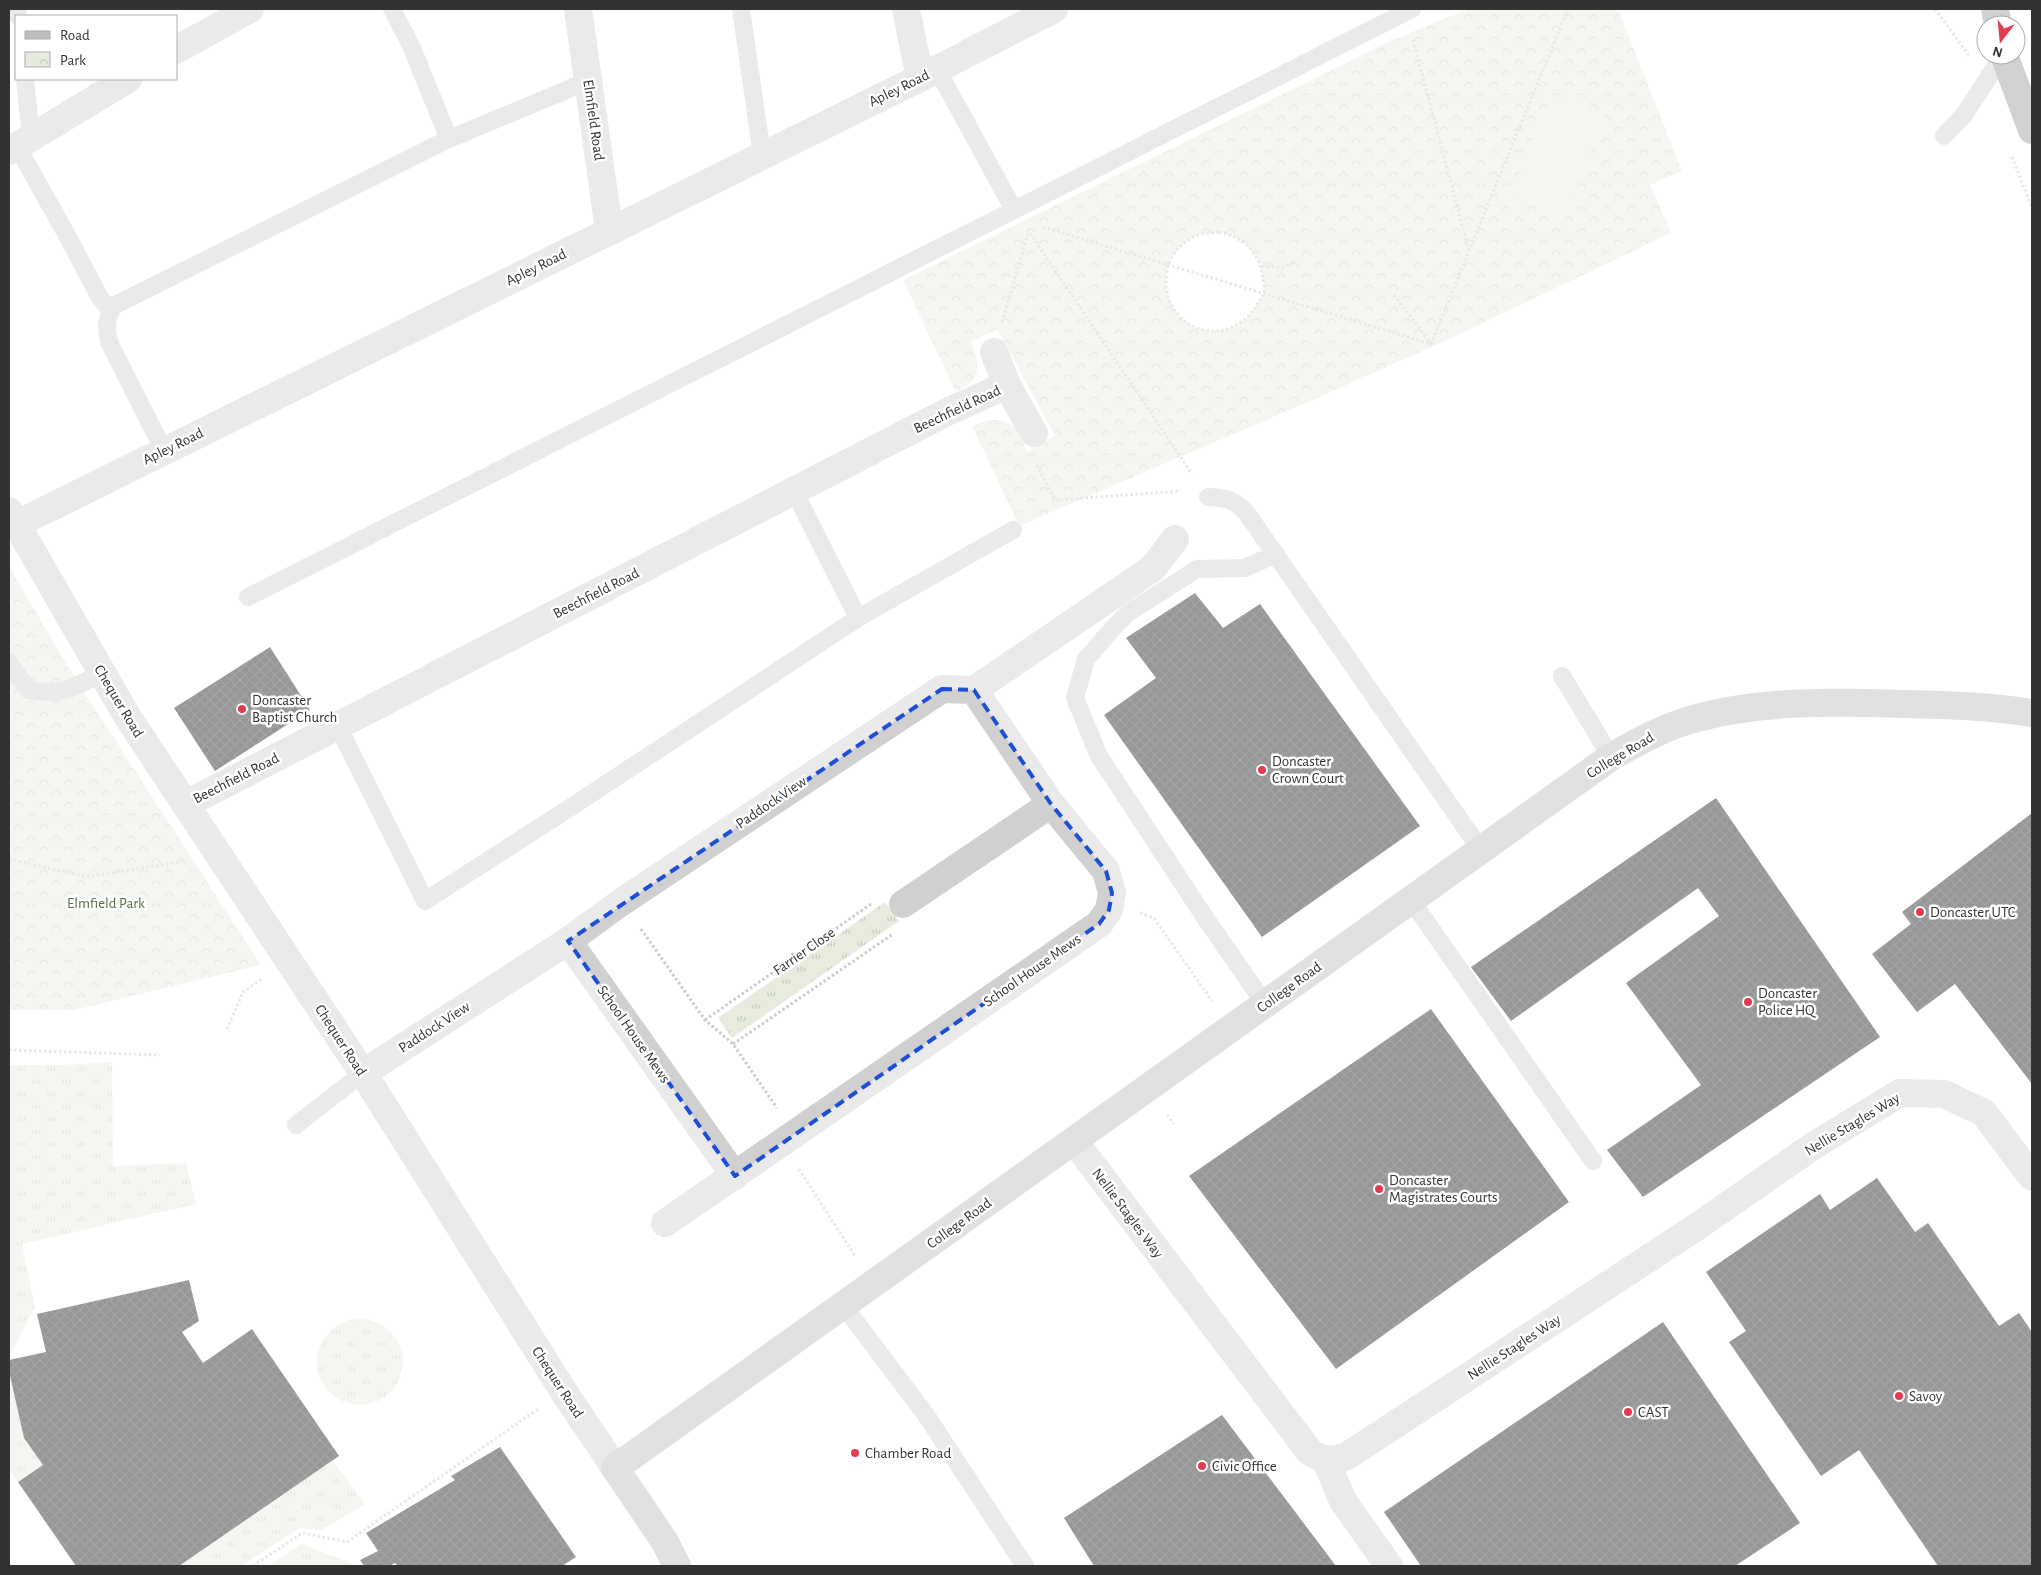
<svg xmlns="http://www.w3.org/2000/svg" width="2041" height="1575" font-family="'Alegreya Sans',sans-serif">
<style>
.grass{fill:url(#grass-tufts)}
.park{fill:url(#park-crowns);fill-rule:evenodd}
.garden{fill:#e7ecdf}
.building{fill:url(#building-cross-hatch)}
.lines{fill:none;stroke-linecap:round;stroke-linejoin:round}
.path{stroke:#cdcdcd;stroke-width:3;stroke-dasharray:2.5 2.5;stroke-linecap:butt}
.lane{stroke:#d0d0d0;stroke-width:18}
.street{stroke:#d0d0d0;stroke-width:28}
.secondary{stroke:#bdbdbd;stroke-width:28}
.highway{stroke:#9a9a9a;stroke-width:28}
.marked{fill:none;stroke:#1d4ed8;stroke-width:4;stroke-dasharray:10 6;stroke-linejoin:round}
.poi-dot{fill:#e43b53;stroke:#fff;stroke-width:2}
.labels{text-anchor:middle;stroke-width:5;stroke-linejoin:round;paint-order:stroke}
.street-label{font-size:15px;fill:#333;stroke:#fff}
.poi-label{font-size:15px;fill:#333;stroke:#fff;text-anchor:start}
.park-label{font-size:15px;fill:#596f3f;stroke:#fff}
</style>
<defs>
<pattern id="grass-tufts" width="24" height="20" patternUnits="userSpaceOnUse" patternTransform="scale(1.25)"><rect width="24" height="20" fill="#e7ecdf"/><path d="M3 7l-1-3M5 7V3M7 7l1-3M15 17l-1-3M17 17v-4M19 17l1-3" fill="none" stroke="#c7cbc0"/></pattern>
<pattern id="park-crowns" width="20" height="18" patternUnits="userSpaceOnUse" patternTransform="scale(1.25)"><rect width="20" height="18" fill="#e7ecdf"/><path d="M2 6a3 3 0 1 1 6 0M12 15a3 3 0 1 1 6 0" fill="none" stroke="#c7cbc0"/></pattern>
<pattern id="building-cross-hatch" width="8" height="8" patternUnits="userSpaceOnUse" patternTransform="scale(1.25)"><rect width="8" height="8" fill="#1a1a1a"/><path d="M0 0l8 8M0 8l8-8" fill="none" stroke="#333"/></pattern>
</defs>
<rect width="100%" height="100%" fill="#fff"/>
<path class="grass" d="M885,902L899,921L732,1038L718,1018Z
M112,1062L113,1166L186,1163L196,1204L22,1244L35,1307L9,1357V1065H60Z
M317 1362a43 43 0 1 1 86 0a43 43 0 1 1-86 0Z
M9,1371L24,1437L43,1465L18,1482L9,1470Z
M333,1461L365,1504L321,1531L300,1528L241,1566H179Z
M301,1544L351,1563L353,1566H269Z"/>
<path class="park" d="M1469,9H1618L1682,171L1650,185L1671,233L1451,338L1315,399L1019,526L972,426C987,419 1004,416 1017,430C1022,434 1024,446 1027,452L1055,436L997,329L971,342C981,368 981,379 956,392L903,280L1397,38ZM1219,232C1243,236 1260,254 1263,278C1264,283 1265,289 1264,293C1263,297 1260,300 1258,303C1247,322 1227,335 1204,330C1161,321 1152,261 1190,239C1199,233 1209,233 1219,232Z
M9,566L70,670L261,965L74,1010H9Z"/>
<path class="garden" d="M1552,95L1606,117L1564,218L1511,196Z"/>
<path class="building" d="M1195,593L1223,628L1260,604L1420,826L1262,937L1104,715L1156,678L1126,638Z
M270,647L310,710L215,771L174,708Z
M1716,798L1880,1037L1643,1197L1607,1150L1701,1085L1626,983L1719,916L1698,888L1511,1021L1471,967Z
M2032,813V1084L1955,984L1917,1012L1872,954L1911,924L1902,912Z
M1431,1009L1569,1202L1336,1369L1189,1176Z
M1877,1178L1915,1232L1928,1223L1999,1326L2019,1313L2032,1332V1566H1938L1859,1450L1821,1476L1729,1342L1746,1331L1706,1272L1820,1194L1830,1210Z
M189,1280L199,1321L182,1332L203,1363L252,1329L339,1456L179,1566H76L18,1482L43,1465L24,1438L9,1371V1360L46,1352L37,1314Z
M1663,1322L1800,1523L1735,1566H1421L1384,1512Z
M1222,1415L1336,1566H1094L1064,1518Z
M500,1447L576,1557L562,1566H398L395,1563L389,1566H364L360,1560L378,1551L366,1533L455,1480L451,1476Z"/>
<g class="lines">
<path class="path" d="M1935,9L1970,57
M1413,40L1469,251
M2012,157L2032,208
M1043,227L1431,344L1568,9
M1219,232C1243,236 1260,254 1263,278C1264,283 1265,289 1264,293C1263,297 1260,300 1258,303C1247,322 1227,335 1204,330C1161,321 1152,261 1190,239C1199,233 1209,233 1219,232Z
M1030,233L1192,474
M1262,266L1281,268L1294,262
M1394,295L1431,344
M1002,322L1028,234
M1037,465L1055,500L1181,491
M9,859L87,877L185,861
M1140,913L1154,918L1212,1001
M641,929L705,1020L733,1044L777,1108
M705,1020L871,904
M227,1029L243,992L262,979
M733,1044L893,934
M9,1050L160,1055
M1167,1115L1174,1124
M799,1169L855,1256
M253,1566L302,1533L347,1542L538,1409"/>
<path class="lane" d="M17,9L18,16
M392,9L412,48L449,139
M741,9L762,155
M937,69L1014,210
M25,79L31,137
M1944,136L1964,115L2003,55
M17,146L69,239L100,298L106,305L113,306L449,139L588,81
M113,306C106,319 106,327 109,342L164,451
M794,491L858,618
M1208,497C1227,498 1233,499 1246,512L1481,850
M248,597L1412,9
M9,662L28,690C62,696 73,688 102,673
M1562,676L1611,757
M338,726L425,901L565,811L858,618L1013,530
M1411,900L1593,1161
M1265,1004L1206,919L1099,756L1075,698L1086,659L1114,627L1128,613L1197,569L1245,568L1276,554
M296,1125L363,1073
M843,1305L926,1415L1025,1566"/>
<path class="street" d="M578,9L609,230
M906,9L920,78
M176,50L250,9
M9,151L128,79
M994,352L1007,385
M9,511L127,716L363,1073L564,1392L615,1468
M17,524L920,78L1054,9
M186,804L947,412L1007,385L1034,433
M903,904L1051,804
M568,941L735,1176
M363,1073L568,941L620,903L942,689L974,690L1153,568L1175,539
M1074,1141L1309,1451C1322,1461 1332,1461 1347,1456L1698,1226L1813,1146L1900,1093L1944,1094L1984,1113L2032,1177
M665,1223L1099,924L1109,910L1112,893L1106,871L1051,804L974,690
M1326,1460L1343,1501L1389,1566"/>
<path class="secondary" d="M677,1566L665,1542L615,1468L1611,757C1639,741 1666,726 1697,718C1764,700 1835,702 1904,704C1947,705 1990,706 2032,713"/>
<path class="highway" d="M1995,9L1998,25
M2004,55L2032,130"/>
</g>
<path d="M0 0H2041V1575H0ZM942,689L974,690L1051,804L1106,871L1112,893L1109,910L1099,924L735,1176L568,941Z" fill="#fff" fill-opacity=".55" fill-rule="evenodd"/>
<path class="marked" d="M942,689L974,690L1051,804L1106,871L1112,893L1109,910L1099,924L735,1176L568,941Z"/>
<g class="poi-dot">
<circle cx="242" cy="709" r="5"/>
<circle cx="1262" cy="770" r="5"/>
<circle cx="1920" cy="912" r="5"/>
<circle cx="1748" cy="1002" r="5"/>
<circle cx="1379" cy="1189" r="5"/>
<circle cx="1899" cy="1396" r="5"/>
<circle cx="1628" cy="1412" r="5"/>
<circle cx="855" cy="1453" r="5"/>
<circle cx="1202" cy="1466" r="5"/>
</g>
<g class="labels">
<g class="street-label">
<text transform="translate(899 88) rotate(-26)" y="5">Apley Road</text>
<text transform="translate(594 120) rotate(82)" y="5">Elmfield Road</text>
<text transform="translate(536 267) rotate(-26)" y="5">Apley Road</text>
<text transform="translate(957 409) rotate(-25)" y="5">Beechfield Road</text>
<text transform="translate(173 446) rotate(-26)" y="5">Apley Road</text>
<text transform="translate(596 593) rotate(-27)" y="5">Beechfield Road</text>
<text transform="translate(119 701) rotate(59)" y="5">Chequer Road</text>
<text transform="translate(1620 755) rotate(-31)" y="5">College Road</text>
<text transform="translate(236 778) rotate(-27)" y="5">Beechfield Road</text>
<text transform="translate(771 802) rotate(-34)" y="5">Paddock View</text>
<text transform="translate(804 951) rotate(-35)" y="5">Farrier Close</text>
<text transform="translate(1032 970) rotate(-35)" y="5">School House Mews</text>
<text transform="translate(1289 987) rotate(-36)" y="5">College Road</text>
<text transform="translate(434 1027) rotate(-33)" y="5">Paddock View</text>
<text transform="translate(634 1034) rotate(55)" y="5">School House Mews</text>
<text transform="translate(341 1040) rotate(57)" y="5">Chequer Road</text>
<text transform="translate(1852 1124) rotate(-31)" y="5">Nellie Stagles Way</text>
<text transform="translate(1128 1213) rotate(53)" y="5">Nellie Stagles Way</text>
<text transform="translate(959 1223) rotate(-36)" y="5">College Road</text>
<text transform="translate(1514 1347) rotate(-33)" y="5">Nellie Stagles Way</text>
<text transform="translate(558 1382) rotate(57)" y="5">Chequer Road</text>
</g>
<g class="poi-label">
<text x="252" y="705">Doncaster<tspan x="252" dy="17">Baptist Church</tspan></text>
<text x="1272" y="766">Doncaster<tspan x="1272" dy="17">Crown Court</tspan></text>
<text x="1930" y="917">Doncaster UTC</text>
<text x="1758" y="998">Doncaster<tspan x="1758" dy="17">Police HQ</tspan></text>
<text x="1389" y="1185">Doncaster<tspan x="1389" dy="17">Magistrates Courts</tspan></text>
<text x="1909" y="1401">Savoy</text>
<text x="1638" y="1417">CAST</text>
<text x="865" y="1458">Chamber Road</text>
<text x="1212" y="1471">Civic Office</text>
</g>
<g class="park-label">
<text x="106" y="908">Elmfield Park</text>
</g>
</g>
<rect width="2041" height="1575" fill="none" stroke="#333333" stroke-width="20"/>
<rect x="15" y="15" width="162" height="65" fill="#ffffff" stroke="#adadad"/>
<rect x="25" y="31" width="25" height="8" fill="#bdbdbd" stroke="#adadad"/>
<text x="60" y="40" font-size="15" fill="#333333">Road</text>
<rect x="25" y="52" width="25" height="15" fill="url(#park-crowns)" stroke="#adadad"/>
<text x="60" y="65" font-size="15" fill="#333333">Park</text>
<g transform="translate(2001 40) rotate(196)"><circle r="24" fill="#ffffff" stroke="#adadad"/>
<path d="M0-4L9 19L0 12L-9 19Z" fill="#e43b53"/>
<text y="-8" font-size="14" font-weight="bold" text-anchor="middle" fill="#333333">N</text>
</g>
</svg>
